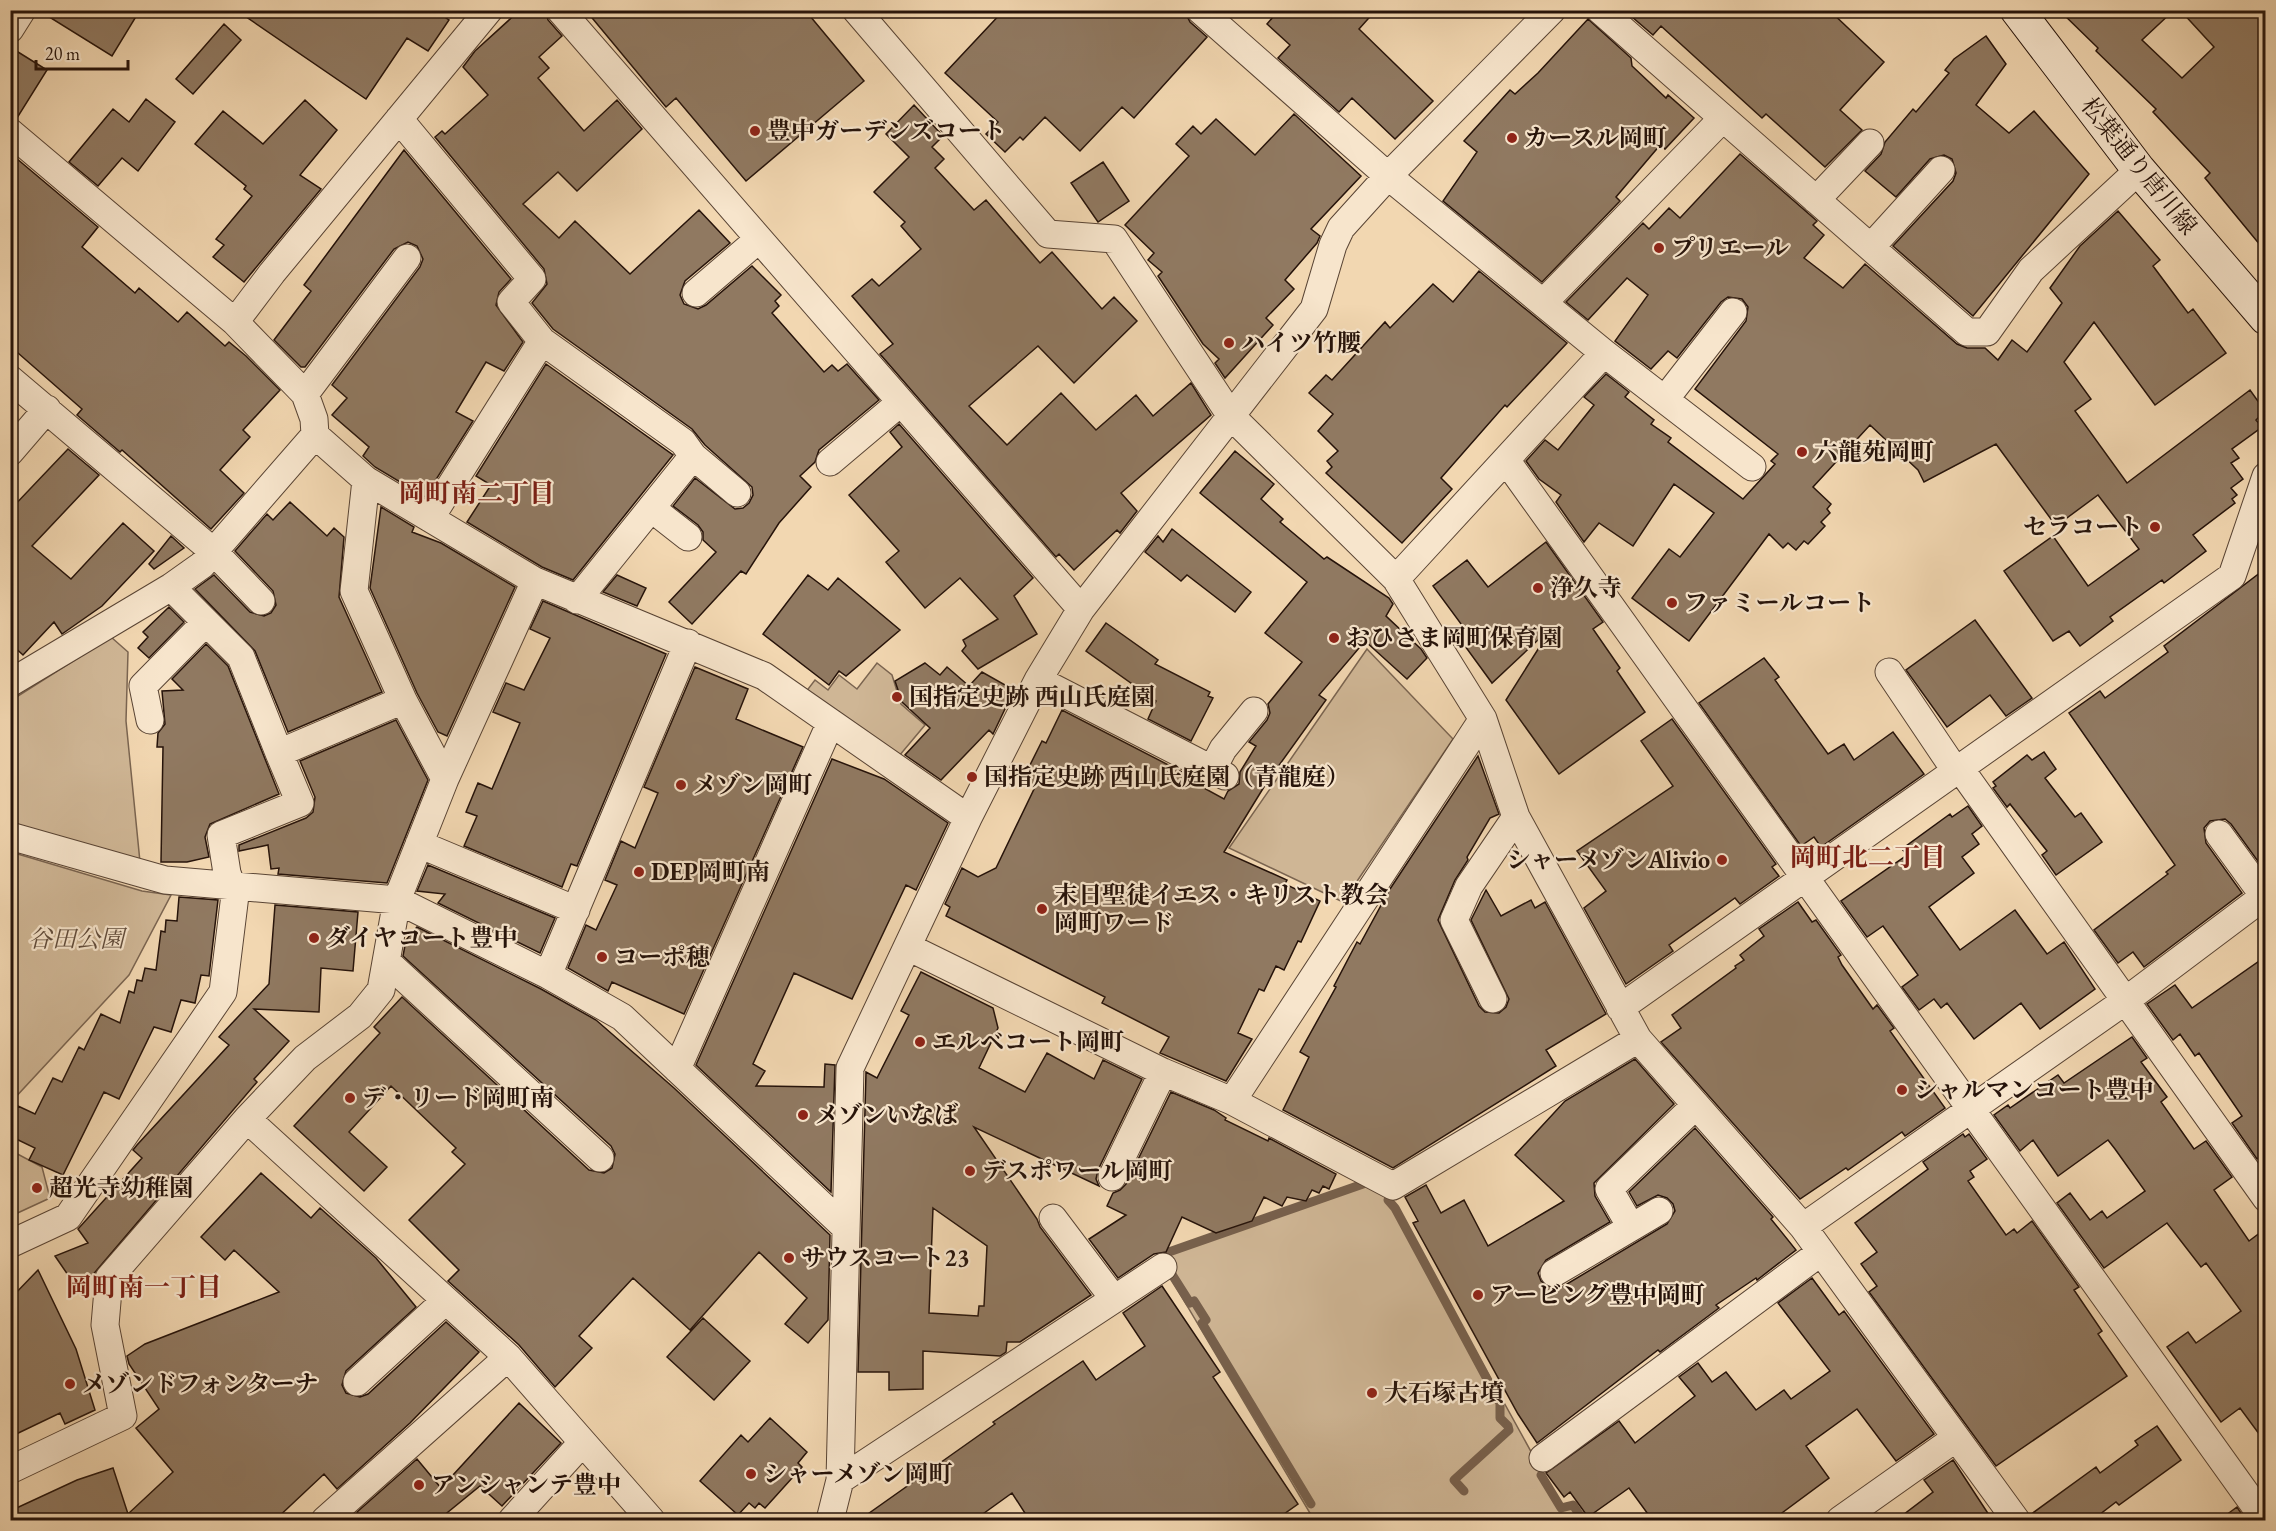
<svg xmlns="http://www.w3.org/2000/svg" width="2276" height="1531" font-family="'EB Garamond','Noto Serif JP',serif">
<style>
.green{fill:#cfb695;stroke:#7a6450;stroke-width:1.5}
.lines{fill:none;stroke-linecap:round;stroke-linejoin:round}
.stream{stroke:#77604c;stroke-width:9}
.building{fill:#907961;stroke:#26130a;stroke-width:1.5;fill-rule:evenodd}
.street-casing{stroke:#594434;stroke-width:29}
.secondary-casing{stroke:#26130a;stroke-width:35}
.street{stroke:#f7e5cc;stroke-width:27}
.secondary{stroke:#f7e5cc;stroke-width:33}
.poi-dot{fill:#8f2418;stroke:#f7e5cc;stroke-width:2}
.labels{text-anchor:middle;stroke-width:4.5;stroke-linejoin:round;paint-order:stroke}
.poi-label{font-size:24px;font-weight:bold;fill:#26130a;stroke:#f7e5cc;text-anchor:start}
.street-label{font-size:24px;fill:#26130a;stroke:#f7e5cc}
.park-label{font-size:24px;font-style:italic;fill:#614c3b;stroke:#f7e5cc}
.neighbourhood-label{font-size:26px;font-weight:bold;fill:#7a1f14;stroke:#f7e5cc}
</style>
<rect width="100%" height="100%" fill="#f2d7b1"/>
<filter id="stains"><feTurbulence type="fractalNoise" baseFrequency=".00333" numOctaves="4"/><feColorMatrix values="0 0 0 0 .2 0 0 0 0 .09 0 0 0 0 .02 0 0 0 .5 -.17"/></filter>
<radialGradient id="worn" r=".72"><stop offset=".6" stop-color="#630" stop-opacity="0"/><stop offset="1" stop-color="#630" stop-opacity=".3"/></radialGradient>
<path class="green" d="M111,637L128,652L126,721L140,862L11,825L10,701Z
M1367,649L1453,739L1343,902L1229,848Z
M877,663L892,675L901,704L925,725L899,756L805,693L815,680L828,690L839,675L857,689Z
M11,852L142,891L171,895L129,975L11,1102Z
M10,1150L42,1167L50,1198L11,1216Z
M1369,1181L1395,1205L1561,1506L1573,1502L1585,1520H1314L1157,1255Z"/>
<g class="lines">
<path class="stream" d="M1388,1200L1395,1208L1500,1403V1418L1508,1426L1509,1430L1454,1480L1464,1491
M1166,1253L1363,1184
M1166,1265L1190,1303L1194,1301L1206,1320L1202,1323L1311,1504
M1541,1475L1561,1508L1573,1505L1583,1520"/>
</g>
<path class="building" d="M38,10H140L112,56Z
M236,10H434L449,20L428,51L407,38L366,99Z
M520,10H545L548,20L562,36L539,57L549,68L538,78L584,131L617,100L642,129L577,191L558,172L523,204L559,238L575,221L630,274L699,210L730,243L685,281L680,295L684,304L698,309L706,305L752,266L781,295L775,301L779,306L772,313L824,372L832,365L838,371L847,364L879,400L819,450L815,462L800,476L811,487L779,523L746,574L741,571L692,624L669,602L716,552L703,540V532L698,525L673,506L695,478L735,509L743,508L749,503L753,495L752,487L705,445L692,429L553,329L532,303L547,284L544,269L435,137L442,131L445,134L488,95L463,67L475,51Z
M581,10H805L864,81L746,181L676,98L666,107L588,13L585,15Z
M1004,10H1184L1190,22L1207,37L1134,118L1122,107L1080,151L1045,117L1023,140L1020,137L1005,152L986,134L998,122L945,73Z
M1279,10H1376L1359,29L1433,101L1395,139L1352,98L1339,112L1278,58L1290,45L1267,24Z
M1624,10H1829L1884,62L1840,110L1862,130L1825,167L1766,114L1762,118L1661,26L1653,35Z
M2059,10H2174L2142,40L2182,78L2214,47L2180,10H2265V251L2205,178L2210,173L2153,112L2156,109L2096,51L2098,48Z
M1588,19L1631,58L1632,66L1666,98L1668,95L1694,118L1665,149L1661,144L1616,197L1620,201L1542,282L1443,201L1477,152L1464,141L1510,90L1515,94L1538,73Z
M224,24L241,40L193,94L176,79Z
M1986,36L2006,64L1976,105L2009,133L2034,111L2089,174L1973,316L1893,246L1953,181L1956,173L1952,159L1944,155L1930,159L1896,197L1865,171L1881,154L1885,142L1913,109L1916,112L1949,73L1945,70L1954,59Z
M10,47L47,70L17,118L10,117Z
M146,99L175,122L138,171L122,158L98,186L69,162L113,109L129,122Z
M305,100L337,130L300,175L321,189L244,282L213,257L224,245L216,239L252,196L244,189L246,186L195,144L223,111L263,144Z
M914,105L943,136L932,147L944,159L935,168L974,210L986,200L1040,263L1052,252L1102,309L1114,297L1137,321L1074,383L1038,346L969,406L1007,445L1061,393L1096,430L1136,395L1153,416L1191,383L1211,415L1121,493L1137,511L1120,533L1117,530L1074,570L1059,554L1056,557L880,354L893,344L852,296L872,279L879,286L921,249L901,226L905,222L874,192L909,157L886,134Z
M1294,114L1361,176L1311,229L1320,236L1317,243L1285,280L1294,289L1266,318L1273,325L1225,378L1215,363L1219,359L1203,344L1158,276L1162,272L1148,260L1154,253L1125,225L1189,156L1176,144L1193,126L1201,134L1216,119L1255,155Z
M404,150L511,279L499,292L496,305L523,342L504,371L486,362L456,412L473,421L425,497L375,467L363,456L369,447L332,415L347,398L332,385L420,267L423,259L417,246L408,242L394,249L305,367H301L274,340L311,291L304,285Z
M10,153L98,227L82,247L135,293L139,288L178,322L187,312L225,346L229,342L246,356L280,390L243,430L250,437L220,470L244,493L211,529L122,450L120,452L77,415L82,409L10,346Z
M1740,154L1817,221L1813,225L1824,235L1804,258L1843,288L1865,264L1957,344L1967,348H1985L1998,360L2012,340L2027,352L2062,303L2050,288L2080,246L2118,211L2160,260L2153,266L2188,313L2193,309L2226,353L2155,405L2094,322L2064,362L2091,399L2075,411L2127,483L2250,390L2265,411L2256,420L2262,427L2232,449L2239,458L2231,463L2243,479L2231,488L2237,495L2232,499L2235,503L2193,535L2206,551L2164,583L2162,580L2110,617L2113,621L2080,646L2069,631L2053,641L2004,571L2053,536L2088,586L2139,549L2098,495L2056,526L1996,444L1924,482L1918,470L1870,425L1813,487L1831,504L1827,509L1830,513L1821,522L1825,526L1808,544L1804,541L1796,550L1788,543L1783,548L1769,534L1689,641L1632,598L1669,549L1680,557L1714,513L1674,484L1633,546L1599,523L1584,542L1556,502L1561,495L1539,479L1526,461L1545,440L1558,450L1594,405L1584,397L1606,374L1629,392L1625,397L1654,420L1651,424L1671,438L1668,442L1743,499L1775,464L1771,461L1778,454L1695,389L1746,321L1748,307L1742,299L1728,297L1721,302L1677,358L1668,351L1651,369L1615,341L1648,295L1627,278L1588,320L1566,302L1643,223L1649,229L1669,208L1680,218Z
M1103,162L1129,201L1098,222L1071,183Z
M1479,271L1567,343L1507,407L1505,405L1441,478L1452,489L1402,543L1326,473L1332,467L1327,461L1338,451L1318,431L1333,414L1309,393L1326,375L1332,380L1385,322L1390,328L1433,284L1453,302Z
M546,364L673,455L573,580L542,567L467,522L491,485L476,476Z
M899,424L1033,578L1014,596L1037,634L978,669L962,651L966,646L963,640L998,619L960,578L925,608L886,562L899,551L849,495L902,447L890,432Z
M68,449L99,475L32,546L71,579L123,523L154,551L102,606L62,634L54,622L23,655L10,643V510Z
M1235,451L1274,484L1261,499L1283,519L1280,522L1324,559L1327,557L1389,598L1393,604L1386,616L1421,649L1427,658L1407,679L1365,641L1319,695L1326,700L1267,782L1224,852L1287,880L1285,884L1320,901L1301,942L1298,941L1284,970L1276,966L1264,991L1259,989L1238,1033L1252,1039L1226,1081L1160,1053L1169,1037L1102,1003L1105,997L946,916L950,907L945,904L962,868L978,877L996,868L1035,787L1022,781L1042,741L1046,743L1062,710L1182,772L1180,775L1224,799L1228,791L1239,784L1240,772L1256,746L1249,742L1267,720L1270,713L1268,704L1302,662L1265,633L1307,582L1200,493Z
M290,502L327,536L334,528L344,537L339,597L382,692L288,732L255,651L195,589L214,575L250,612L264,616L271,613L276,605L273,591L235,551L267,514L273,520Z
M381,507L414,527L412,532L441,543L515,587L447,736L438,732L417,693L370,588Z
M1172,529L1251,592L1235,612L1187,575L1181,581L1145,552L1158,536L1163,542Z
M171,536L184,548L154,569L149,564Z
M1546,542L1603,622L1593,629L1620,668L1617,671L1645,712L1559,774L1506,700L1542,643L1539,639L1492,683L1462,642L1470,636L1433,586L1467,560L1488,587Z
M2265,569V871L2231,824L2225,819L2210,821L2204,828L2206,843L2242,893L2144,967L2133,952L2118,963L2094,930L2168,874L2166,872L2175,865L2069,713L2100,691L2105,698L2168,652L2164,646Z
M617,575L646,588L637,606L603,592Z
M808,575L828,590L838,578L900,630L846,676L839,671L829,685L763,634Z
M543,601L666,654L577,866L571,864L562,887L464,846L477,816L466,812L478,783L492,789L520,723L493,712L506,683L524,690L550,638L530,629Z
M169,607L184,622L149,658L138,648L148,637L143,632Z
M1975,620L2032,698L2006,716L1990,695L1947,727L1906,670Z
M1106,623L1158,660L1155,664L1210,692L1208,696L1213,698L1191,741L1148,719L1156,701L1086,651Z
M206,644L228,666L279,794L210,824L205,837L209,857L187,862H161L163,747H157L158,733L165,724L162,691L183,690L172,679Z
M1764,658L1779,677L1775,680L1828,754L1844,744L1854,760L1893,732L1924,774L1821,847L1814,837L1801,846L1699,703Z
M925,663L940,675L947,667L969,686L982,672L1014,690L993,734L989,730L941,780L905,755L930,728L902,702L895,681Z
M695,667L748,689L736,719L803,747L684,1014L612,982L608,991L568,968L586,925L596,930L617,885L605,880L621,841L635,848L658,793L644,787Z
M1672,719L1776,864L1772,867L1779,876L1740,904L1735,898L1669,945L1673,951L1626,984L1584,908L1606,891L1577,851L1673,786L1641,741Z
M396,720L428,780L387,883L278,874L279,868L271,869L268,845L239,851V845L306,818L313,812L315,797L300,761Z
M2044,752L2056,769L2045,778L2075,817L2081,813L2102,842L2056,875L2042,855L2047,851L2010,804L2007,807L1993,788L1996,786L1993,782L2027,755L2032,760Z
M1478,756L1499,814L1490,818L1467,857L1468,860L1455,880L1438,920L1479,1006L1485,1012L1499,1013L1506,1007L1509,999L1471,920L1486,890L1501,916L1531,900L1535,908L1545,902L1606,1014L1546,1050L1556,1066L1393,1168L1283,1110L1309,1057L1300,1052L1336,987L1334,986L1357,942L1360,944L1390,889Z
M832,759L884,779L948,823L916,890L906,885L852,999L794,973L753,1064L765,1071L756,1086L824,1087L825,1064L835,1065L831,1192L696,1065Z
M1968,806L1982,826L1972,834L1979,844L1962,857L1974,873L1929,907L1960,950L2015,910L2047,954L2064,942L2095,989L2040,1029L2021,1003L1974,1039L1947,1003L1941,1008L1934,999L1919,1010L1902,987L1918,975L1883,926L1867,937L1841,901L1907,855L1902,849L1950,814L1952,817Z
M428,865L555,918L540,953L438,903L445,894L417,891Z
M179,897L218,900L209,976L201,975L195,1003L181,1000L171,1032L154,1027L119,1099L104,1092L63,1175L29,1160L35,1148L10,1136V1121L18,1106L35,1114L53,1078L62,1082L79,1047L84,1050L101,1014L120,1023L129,991L134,993L137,980L142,981L145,968L156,970L161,931L165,932L166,920L177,921Z
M1798,902L1812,922L1816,920L1841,955L1838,957L1842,965L1873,1009L1877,1005L1894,1028L1890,1031L1945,1108L1905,1136L1902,1132L1848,1170L1846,1168L1800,1199L1661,1042L1681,1028L1672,1015L1736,968L1735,966L1744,960L1740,955L1764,936L1759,929Z
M275,905L358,912L353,971L321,968L319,1012L254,1009L289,1041L254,1079L257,1082L79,1291L55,1256L88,1243L78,1229L142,1158L133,1150L137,1145L229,1045L219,1037L269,984Z
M417,927L541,989L596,1020L674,1088L830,1235L828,1320L808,1343L785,1324L807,1298L759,1252L690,1330L633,1278L579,1336L592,1348L555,1387L519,1345L448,1281L459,1270L409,1220L465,1164L452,1152L456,1148L391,1086L349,1132L387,1167L364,1191L294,1126L380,1033L374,1027L402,997L589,1170L604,1173L612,1168L615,1154L611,1146L403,956L406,940Z
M2265,957V1153L2257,1159L2232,1123L2242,1116L2199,1053L2195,1056L2180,1034L2173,1040L2147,1004L2175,985L2192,1008Z
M921,972L993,1008L998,1028L979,1068L1025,1092L1047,1053L1094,1079L1103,1060L1142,1079L1098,1170L1096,1179L1099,1186L974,1127L1037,1219L1040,1227L1091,1295L1020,1342H1007L1006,1352L1000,1356L923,1351V1389L889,1390V1372H858L866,1072L877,1078L909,1015L901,1011ZM933,1208L987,1246L984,1306H979L978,1316L929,1313Z
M2132,1037L2147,1058L2141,1062L2167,1097L2161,1102L2194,1149L2206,1141L2232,1177L2214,1190L2249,1241L2265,1229V1442L2240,1408L2221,1422L2167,1347L2188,1332L2196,1343L2241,1311L2206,1263L2201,1267L2167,1223L2104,1268L2057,1203L2070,1193L2090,1220L2102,1211L2107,1218L2145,1191L2115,1149L2108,1140L2058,1176L2033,1140L2020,1151L1994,1115L2008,1105L2010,1108L2058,1075L2064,1083Z
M1635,1059L1674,1104L1594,1183L1595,1196L1610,1222L1546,1260L1538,1273L1541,1281L1554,1289L1562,1287L1667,1224L1675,1211L1673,1204L1667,1198L1658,1195L1637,1206L1629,1192L1695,1128L1773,1217L1771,1219L1796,1250L1757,1280L1756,1278L1716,1305L1719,1308L1660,1352L1658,1350L1537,1443L1518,1414L1413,1223L1418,1221L1405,1197L1426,1185L1441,1213L1464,1200L1488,1246L1564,1201L1515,1155L1565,1101Z
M1171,1092L1214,1110L1226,1118L1225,1120L1268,1141L1269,1138L1336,1174L1329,1189L1323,1186L1319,1193L1312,1190L1306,1201L1287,1197L1282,1206L1264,1197L1252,1221L1216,1233L1182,1217L1166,1252L1154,1254L1118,1278L1089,1239L1126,1215L1107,1206L1113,1193L1120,1190L1126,1184Z
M1963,1134L1965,1137L1969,1134L1987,1159L1970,1171L1974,1177L1968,1181L2006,1235L2014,1229L2017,1233L2032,1221L2079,1287L2074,1290L2102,1331L2098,1334L2127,1376L1996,1466L1869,1292L1877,1286L1861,1264L1877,1252L1855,1223L1928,1169L1923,1162Z
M261,1173L311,1218L320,1208L376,1258L416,1307L346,1371L342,1385L346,1393L360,1397L368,1394L446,1322L479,1352L410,1423L337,1489L324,1474L274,1521H10V1511L77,1480L113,1468L128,1514L173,1472L136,1428L159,1409L129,1364L127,1356L145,1344L279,1292L234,1250L225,1260L201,1237Z
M38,1270L76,1349L95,1410L65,1424L60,1413L10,1437V1299Z
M1812,1278L1839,1315L1844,1311L1934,1434L1896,1461L1857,1409L1806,1446L1829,1478L1771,1521H1653L1629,1488L1588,1517L1570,1492L1564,1497L1546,1473L1619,1421L1635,1443L1695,1396L1679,1377L1698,1363L1712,1382L1726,1372L1756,1410L1784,1390L1791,1399L1830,1371L1778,1303Z
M1162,1286L1220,1372L1213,1377L1298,1504L1274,1521H1030L1012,1493L973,1521H858L995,1424L993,1422L1083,1361L1096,1380L1145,1346L1123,1313Z
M703,1318L750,1361L714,1400L667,1357Z
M519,1403L561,1443L502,1506L480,1486L437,1521H365L357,1512L417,1459L441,1488Z
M770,1418L807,1452L798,1463L802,1467L765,1508L759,1503L755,1508L749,1503L738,1515L700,1481L741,1435L748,1442Z
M2157,1426L2181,1460L2119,1505L2116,1502L2091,1521H2031L2030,1515L2096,1467L2100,1473L2138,1445L2135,1441Z
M1953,1460L1993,1521H1895L1933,1492L1924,1480Z
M2237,1507L2246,1521H2218Z"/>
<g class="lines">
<defs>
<path id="street" d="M560,10L1081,609
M856,10L1048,234L1114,239L1231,416L1396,579L1483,719L1516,817L1638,1039L1803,1227L2016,1520
M1200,10L1388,176L1604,353L1752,467
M1600,10L1967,332H1987L2031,270L2139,170
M10,29L22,10
M399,119L532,279L511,302L542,341
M10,132L235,322L272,273L489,10
M1816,200L1870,143
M1871,247L1941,170
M696,293L759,239
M1543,303L1722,119
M235,322L305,394L314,419L315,435
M10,379L214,552L261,601
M305,394L407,258
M1666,398L1733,312
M10,452L47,409
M693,456L737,493
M1506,460L2265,1520
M830,462L901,402
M366,480L354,591L403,700L445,779
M651,508L688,537
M431,517L542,341L683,442L693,456L577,600
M1396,579L1604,353
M171,587L241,657L279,753
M1889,672L1955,770
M1038,680L1225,776
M10,683L171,587L202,565L315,435L366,480L535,581L764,676L968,818
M150,720L143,686L206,622
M1959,767L2266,1198
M1212,770L1223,749L1254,711
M2219,834L2264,896
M10,836L165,880L397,900L548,975L622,1017L846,1228
M419,844L576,910
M908,947L1163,1072L1232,1101L1393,1186L1638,1039
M388,963L600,1158
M548,975L688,643
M1493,999L1454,920L1469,886L1516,817
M1620,1008L2232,576L2266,476
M677,1069L830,724
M1232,1101L1483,719
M247,1119L508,1357L651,1520
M1112,1177L1163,1072
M1053,1218L1114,1299
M1631,1227L1609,1189L1696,1105
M1803,1227L2125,1001L2266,895
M10,1244L68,1217L223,992L235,895L227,873L221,835L300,803L279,753L403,700
M1554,1273L1659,1211
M357,1382L445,1301
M1543,1458L1821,1252
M10,1470L123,1416L105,1325L109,1278L247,1119L305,1058L360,1016L381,990L397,900L445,779L535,581
M840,1480L1163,1267
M325,1520L508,1357
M512,1520L582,1443
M830,1520L840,1480L850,1068L968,818L1038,680L1081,609L1314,309L1333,245L1341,228L1388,176L1552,10
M1840,1520L1956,1438"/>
<path id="secondary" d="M2017,10L2139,170L2266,318"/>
</defs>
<use href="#street" class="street-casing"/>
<use href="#secondary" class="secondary-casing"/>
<use href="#street" class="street"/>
<use href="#secondary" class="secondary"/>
</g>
<g class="poi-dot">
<circle cx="755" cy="131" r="6"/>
<circle cx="1512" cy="138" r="6"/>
<circle cx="1659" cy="248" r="6"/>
<circle cx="1229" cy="343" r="6"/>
<circle cx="1802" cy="452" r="6"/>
<circle cx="2155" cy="527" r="6"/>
<circle cx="1538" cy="588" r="6"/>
<circle cx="1672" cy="603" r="6"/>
<circle cx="1334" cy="638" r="6"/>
<circle cx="897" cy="697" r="6"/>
<circle cx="972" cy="777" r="6"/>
<circle cx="681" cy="785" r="6"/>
<circle cx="1722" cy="860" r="6"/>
<circle cx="639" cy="872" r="6"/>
<circle cx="1042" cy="909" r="6"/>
<circle cx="314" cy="938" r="6"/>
<circle cx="602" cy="957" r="6"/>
<circle cx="920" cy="1042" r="6"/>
<circle cx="1902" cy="1090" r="6"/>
<circle cx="350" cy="1098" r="6"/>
<circle cx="803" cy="1115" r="6"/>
<circle cx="970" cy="1171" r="6"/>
<circle cx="37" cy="1188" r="6"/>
<circle cx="789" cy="1258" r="6"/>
<circle cx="1478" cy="1295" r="6"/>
<circle cx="70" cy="1384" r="6"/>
<circle cx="1372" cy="1393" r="6"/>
<circle cx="751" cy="1474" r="6"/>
<circle cx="419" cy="1485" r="6"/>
</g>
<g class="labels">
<g class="poi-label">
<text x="767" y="139">豊中ガーデンズコート</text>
<text x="1524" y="146">カースル岡町</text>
<text x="1671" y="256">プリエール</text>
<text x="1241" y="351">ハイツ竹腰</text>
<text x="1814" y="460">六龍苑岡町</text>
<text x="2143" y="535" text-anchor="end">セラコート</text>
<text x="1550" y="596">浄久寺</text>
<text x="1684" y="611">ファミールコート</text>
<text x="1346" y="646">おひさま岡町保育園</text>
<text x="909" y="705">国指定史跡 西山氏庭園</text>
<text x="984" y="785">国指定史跡 西山氏庭園（青龍庭）</text>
<text x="693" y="793">メゾン岡町</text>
<text x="1710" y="868" text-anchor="end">シャーメゾンAlivio</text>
<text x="651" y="880">DEP岡町南</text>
<text x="1054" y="903">末日聖徒イエス・キリスト教会<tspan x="1054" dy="28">岡町ワード</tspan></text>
<text x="326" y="946">ダイヤコート豊中</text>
<text x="614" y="965">コーポ穂</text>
<text x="932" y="1050">エルベコート岡町</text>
<text x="1914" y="1098">シャルマンコート豊中</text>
<text x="362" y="1106">デ・リード岡町南</text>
<text x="815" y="1123">メゾンいなば</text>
<text x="982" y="1179">デスポワール岡町</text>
<text x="49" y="1196">超光寺幼稚園</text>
<text x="801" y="1266">サウスコート23</text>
<text x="1490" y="1303">アービング豊中岡町</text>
<text x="82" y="1392">メゾンドフォンターナ</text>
<text x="1384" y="1401">大石塚古墳</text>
<text x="763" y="1482">シャーメゾン岡町</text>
<text x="431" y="1493">アンシャンテ豊中</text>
</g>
<g class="street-label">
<text transform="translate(2139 166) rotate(51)" y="8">松葉通り唐川線</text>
</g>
<g class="park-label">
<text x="76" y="947">谷田公園</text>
</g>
<g class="neighbourhood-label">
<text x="477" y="502">岡町南二丁目</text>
<text x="1868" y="866">岡町北二丁目</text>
<text x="144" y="1296">岡町南一丁目</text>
</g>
</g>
<rect width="2276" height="1531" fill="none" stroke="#f2d7b1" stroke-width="36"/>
<rect x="12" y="12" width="2252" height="1507" fill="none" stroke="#26130a" stroke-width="3"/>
<rect x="18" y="18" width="2240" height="1495" fill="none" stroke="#26130a" stroke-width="1.5"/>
<path d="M36 60v9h92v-9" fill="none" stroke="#26130a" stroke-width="3"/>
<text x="45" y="60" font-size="18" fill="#26130a" stroke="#f7e5cc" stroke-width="4.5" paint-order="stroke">20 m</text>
<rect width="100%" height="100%" filter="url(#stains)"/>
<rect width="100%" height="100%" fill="url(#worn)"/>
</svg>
